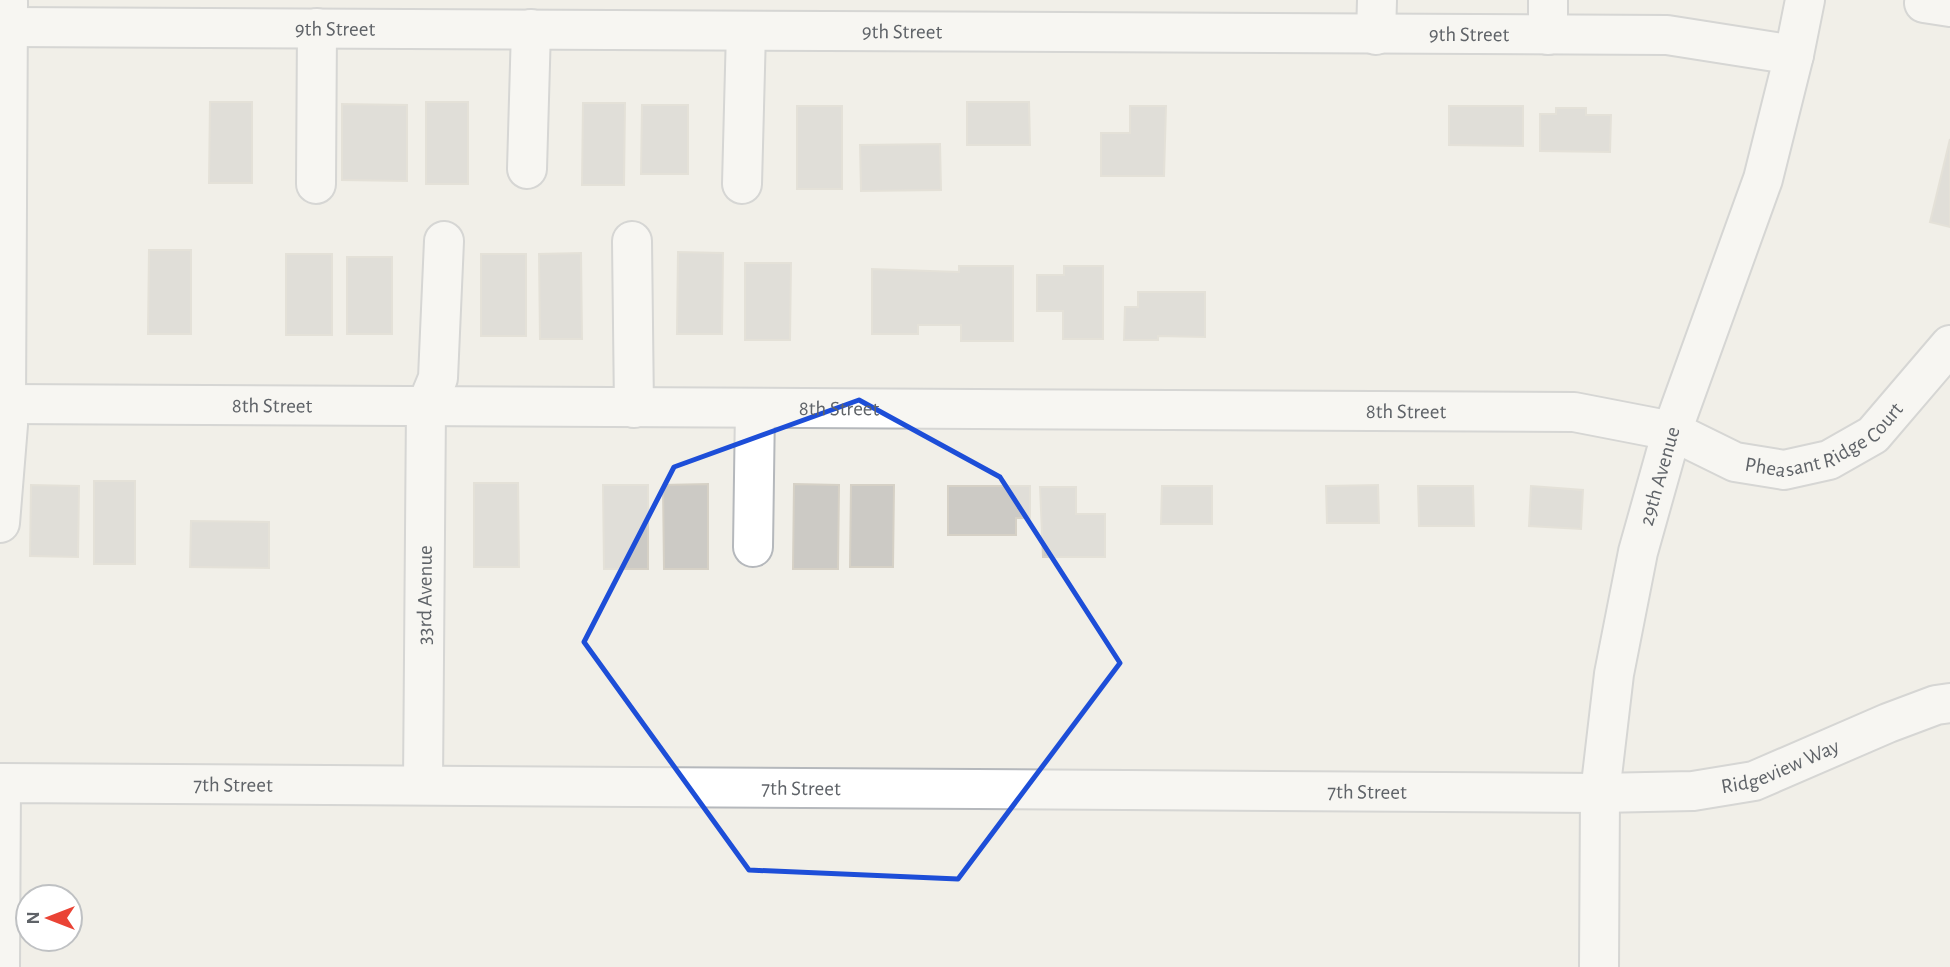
<svg xmlns="http://www.w3.org/2000/svg" width="1950" height="967" font-family="'Alegreya Sans',sans-serif">
<style>
.building{fill:#cccac5;stroke:#d6d1c6;stroke-width:2}
.lines{fill:none;stroke-linecap:round;stroke-linejoin:round}
.minor-casing{stroke:#b5b8bc;stroke-width:42}
.minor{stroke:#fff;stroke-width:38}
.marked{fill:none;stroke:#1d4ed8;stroke-width:5;stroke-linejoin:round}
.labels{text-anchor:middle;stroke-width:7;stroke-linejoin:round;paint-order:stroke}
.street-label{font-size:21px;fill:#5f6368;stroke:#fff}
</style>
<rect width="100%" height="100%" fill="#f1efe8"/>
<path class="building" d="M210,102H252V183H209Z
M426,102H468V184H426Z
M967,102H1029L1030,145H967Z
M583,103H625L624,185H582Z
M342,104L407,105V181L342,180Z
M642,105H688V174H641Z
M797,106H842V189H797Z
M1130,106H1166L1164,176H1101V133H1130Z
M1449,106H1523V146L1449,145Z
M1556,108H1586V115H1611L1610,152L1540,151V114H1556Z
M1950,139V227L1930,222Z
M940,144L941,190L861,191L860,145Z
M149,250H191V334H148Z
M678,252L723,253L722,334H677Z
M581,253L582,339H540L539,254Z
M286,254H332V335H286Z
M481,254H526V336H481Z
M347,257H392V334H347Z
M745,263H791L790,340H745Z
M959,266H1013V341H961V325H918V334H872V269L959,272Z
M1064,266H1103V339H1063V311H1037V275H1064Z
M1138,292H1205V337L1158,336V340H1124L1125,307H1138Z
M94,481H135V564H94Z
M474,483H518L519,567H474Z
M708,484V569H664L663,485Z
M794,484L839,485L838,569H793Z
M31,485L79,486L78,557L30,556Z
M603,485H648V569H604Z
M851,485H894L893,567H850Z
M1378,485L1379,523H1327L1326,486Z
M948,486H1030V518H1016V535H948Z
M1162,486H1212V524H1161Z
M1418,486H1473L1474,526H1419Z
M1531,486L1583,490L1581,529L1529,526Z
M1040,487H1076V514H1105V557H1043Z
M191,521L269,522V568L190,567Z"/>
<g class="lines">
<defs>
<g id="minor">
<path d="M1924,3L1950,7"/>
<path id="s1" d="M8,27L1667,35L1794,55"/>
<path d="M1376,35L1377,0"/>
<path d="M1548,35V0"/>
<path d="M527,169L531,29"/>
<path d="M316,184L317,28"/>
<path d="M742,184L746,31"/>
<path d="M632,241L634,408"/>
<path id="s2" d="M6,404L1574,412L1672,431L1735,462L1784,470L1829,460L1873,435L1950,345"/>
<path d="M0,523L8,425L6,404L8,2"/>
<path d="M753,547L755,408"/>
<path id="s3" d="M423,784L426,407L438,378L444,241"/>
<path id="s4" d="M0,967L1,783L1600,793L1693,791L1754,781L1888,723L1936,705L1950,703"/>
<path id="s5" d="M1599,967L1600,793L1614,674L1638,552L1672,431L1763,179L1794,55L1805,0"/>
</g>
</defs>
<use href="#minor" class="minor-casing"/>
<use href="#minor" class="minor"/>
</g>
<path d="M0 0H1950V967H0ZM859,400L1000,477L1120,663L958,879L749,870L584,642L674,467Z" fill="#f1efe8" fill-opacity=".55" fill-rule="evenodd"/>
<path class="marked" d="M859,400L1000,477L1120,663L958,879L749,870L584,642L674,467Z"/>
<g class="labels">
<g class="street-label">
<text dy="7" stroke="none"><textPath href="#s1" startOffset="327">9th Street</textPath></text>
<text dy="7" stroke="none"><textPath href="#s1" startOffset="894">9th Street</textPath></text>
<text dy="7" stroke="none"><textPath href="#s1" startOffset="1461">9th Street</textPath></text>
<text dy="7" stroke="none"><textPath href="#s2" startOffset="266">8th Street</textPath></text>
<text dy="7" stroke="none"><textPath href="#s2" startOffset="833">8th Street</textPath></text>
<text dy="7" stroke="none"><textPath href="#s2" startOffset="1400">8th Street</textPath></text>
<text dy="7" stroke="none"><textPath href="#s2" startOffset="1836">Pheasant Ridge Court</textPath></text>
<text dy="7" stroke="none"><textPath href="#s5" startOffset="497">29th Avenue</textPath></text>
<text dy="7" stroke="none"><textPath href="#s3" startOffset="189">33rd Avenue</textPath></text>
<text dy="7" stroke="none"><textPath href="#s4" startOffset="1967">Ridgeview Way</textPath></text>
<text dy="7" stroke="none"><textPath href="#s4" startOffset="416">7th Street</textPath></text>
<text dy="7" stroke="none"><textPath href="#s4" startOffset="984">7th Street</textPath></text>
<text dy="7" stroke="none"><textPath href="#s4" startOffset="1550">7th Street</textPath></text>
</g>
</g>
<g transform="translate(49 918) rotate(270)"><circle r="33" fill="#ffffff" stroke="#bfc1c3" stroke-width="2"/>
<path d="M0-5L12 26L0 18L-12 26Z" fill="#ea4335"/>
<text y="-10" font-size="19" font-weight="bold" text-anchor="middle" fill="#5f6368">N</text>
</g>
</svg>
